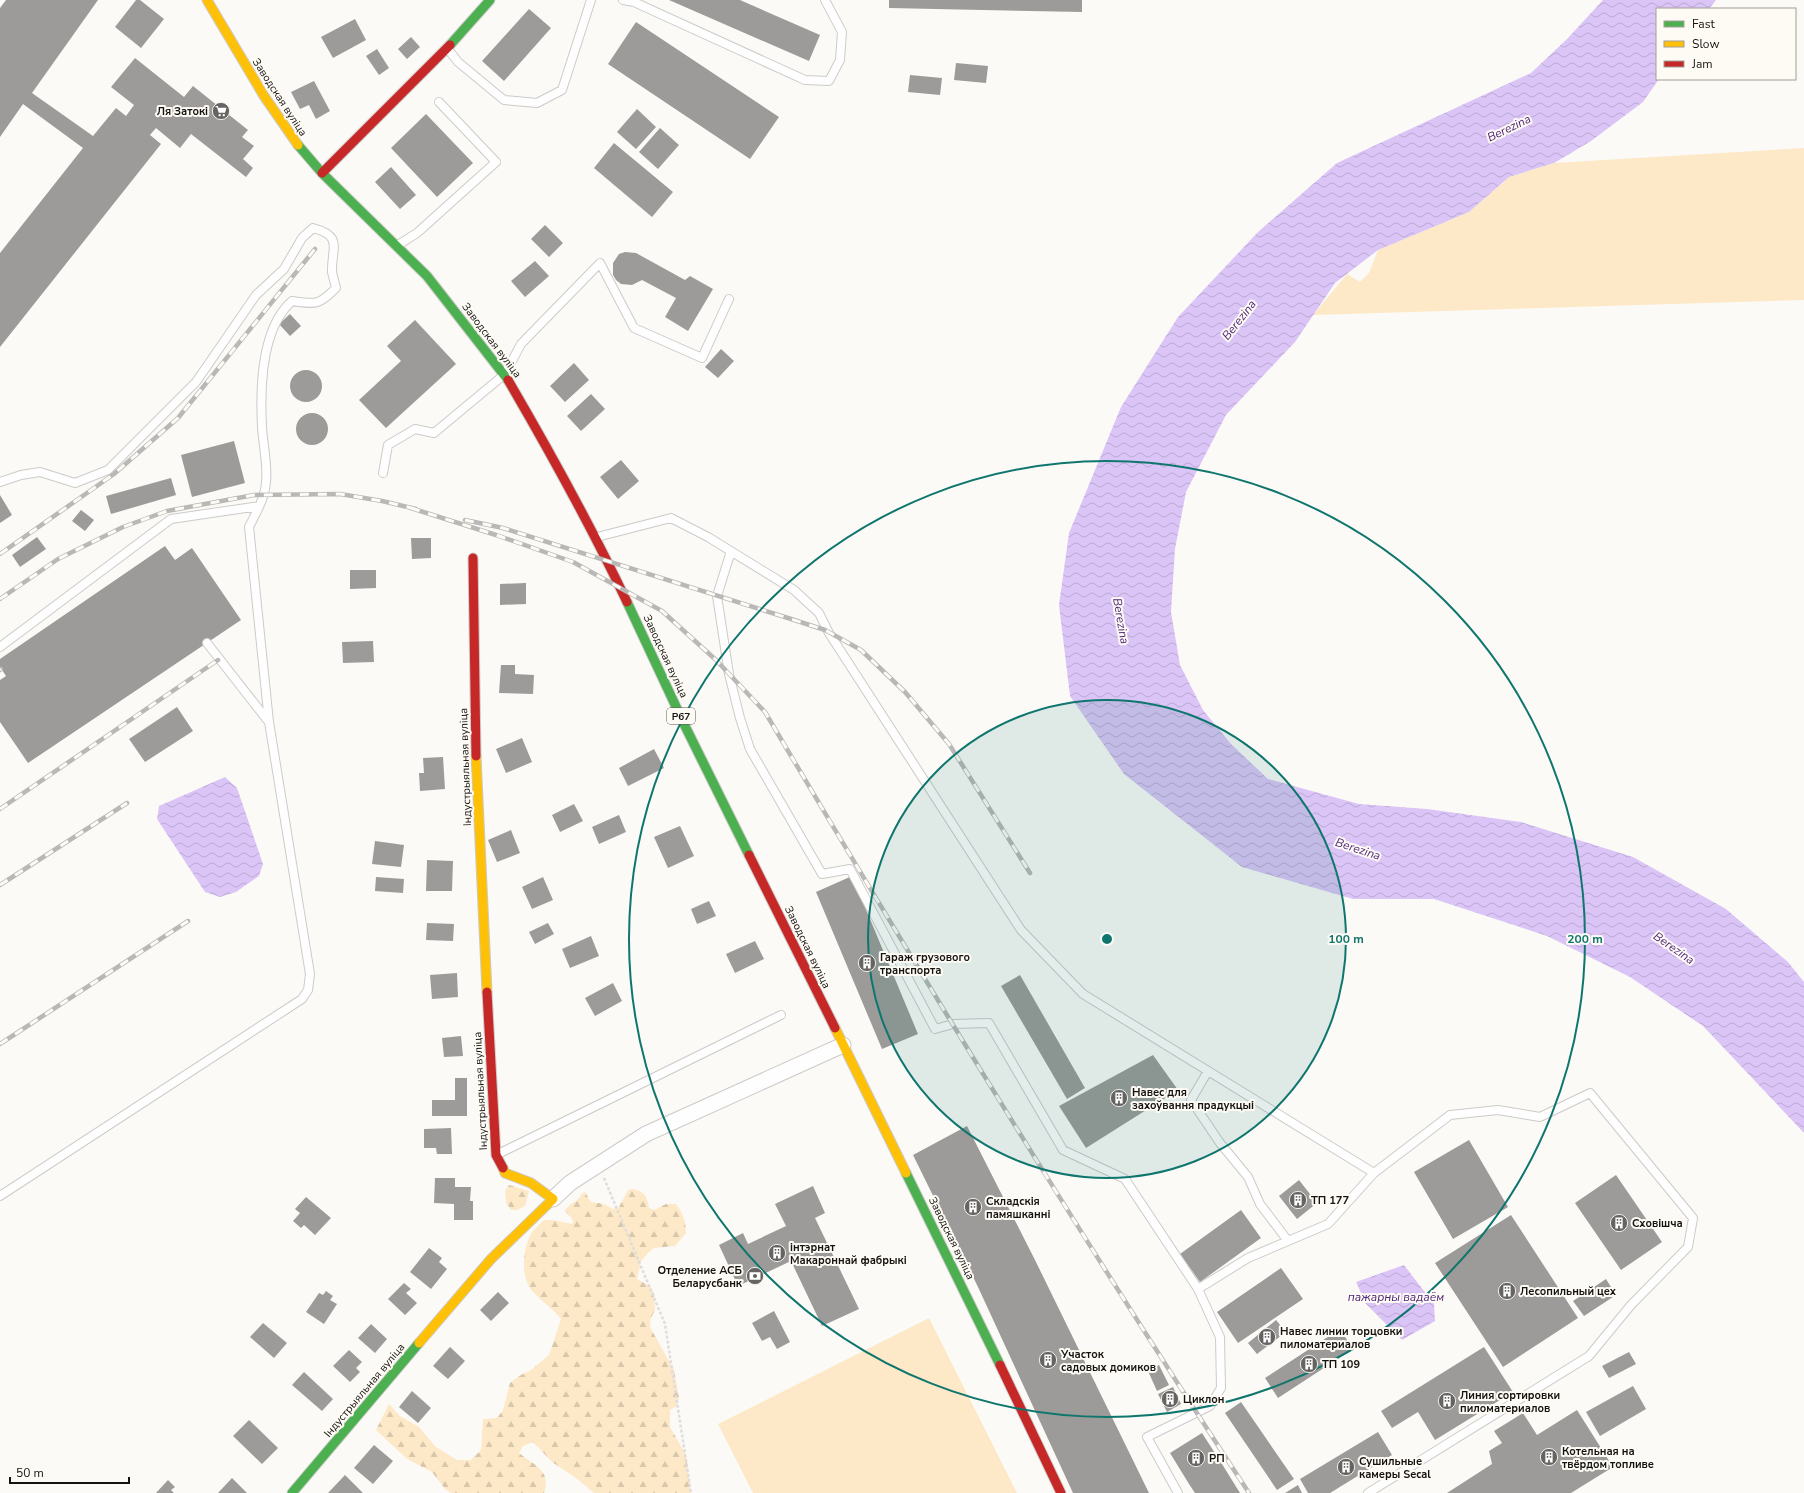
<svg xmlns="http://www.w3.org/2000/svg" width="1804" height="1493" font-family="'Nunito Sans',sans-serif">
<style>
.grass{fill:#fde9c8}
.forest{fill:url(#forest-firs)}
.water{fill:url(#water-waves)}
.building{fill:#9d9b99}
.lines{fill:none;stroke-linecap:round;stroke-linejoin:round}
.lane-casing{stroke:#cccbc8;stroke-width:10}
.street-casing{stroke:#cccbc8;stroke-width:17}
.fast-casing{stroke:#cccbc8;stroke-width:11}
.slow-casing{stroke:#cccbc8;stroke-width:11}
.jam-casing{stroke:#cccbc8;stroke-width:11}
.path{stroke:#ddd;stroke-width:2.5;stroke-dasharray:3 2;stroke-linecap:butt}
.lane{stroke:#fffefe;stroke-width:8}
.street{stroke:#fffefe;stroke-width:15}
.fast{stroke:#4caf50;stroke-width:9}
.slow{stroke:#ffc107;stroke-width:9}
.jam{stroke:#c62828;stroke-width:9}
.rail-casing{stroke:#b8b8b7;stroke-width:4.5}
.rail{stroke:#fefbf5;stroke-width:3;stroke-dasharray:9;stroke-linecap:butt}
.ring{fill:none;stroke:#0f766e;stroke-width:2}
.labels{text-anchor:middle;stroke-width:4;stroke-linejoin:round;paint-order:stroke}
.shield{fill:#fefbf5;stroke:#5b5955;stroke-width:1}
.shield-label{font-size:10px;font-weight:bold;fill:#151311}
.street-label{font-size:11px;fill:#151311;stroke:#fefbf5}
.poi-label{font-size:11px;font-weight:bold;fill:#151311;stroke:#fefbf5;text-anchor:start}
.water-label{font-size:12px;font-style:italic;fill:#4f2577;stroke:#fefbf5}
.centre{fill:#0f766e;stroke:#fefbf5;stroke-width:2}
.ring-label{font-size:12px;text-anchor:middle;font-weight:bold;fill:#0f766e;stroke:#fefbf5;stroke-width:4;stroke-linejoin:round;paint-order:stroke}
</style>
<defs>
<pattern id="forest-firs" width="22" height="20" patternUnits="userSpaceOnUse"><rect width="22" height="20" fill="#fde9c8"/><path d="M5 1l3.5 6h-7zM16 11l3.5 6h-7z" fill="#d8c7ab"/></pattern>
<pattern id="water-waves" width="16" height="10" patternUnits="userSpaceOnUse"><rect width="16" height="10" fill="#dbc5f7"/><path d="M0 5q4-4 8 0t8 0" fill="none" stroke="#bba8d3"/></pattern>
</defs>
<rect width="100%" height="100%" fill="#fcfaf7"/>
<path class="grass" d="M1804,148V300L1313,315L1347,274L1360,282L1369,273L1378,250L1469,212L1509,177L1554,163Z
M929,1318L1017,1493H753L718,1424Z"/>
<path class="forest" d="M509,1185L529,1191L525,1206L517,1210H511L506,1203L505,1191Z
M633,1189C645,1192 647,1196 649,1208L654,1210L666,1204H676C683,1213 686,1222 686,1233L675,1246L654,1248L649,1252L641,1261L637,1279L651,1287L654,1294L655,1310L651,1318L650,1327L674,1370L679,1397L677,1406L670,1410V1427L686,1455L691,1493H594L576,1478L552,1462L533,1442L523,1446L519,1453C534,1465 552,1471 544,1493H451L445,1489L432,1472L407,1459L376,1430L389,1404L400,1416L419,1427L436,1447L457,1460H471L481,1450L483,1419L497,1418L503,1410L510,1383L519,1376L531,1370L549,1355L561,1319C553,1309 543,1302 534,1293C520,1279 522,1250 531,1234C534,1229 540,1224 544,1220H553L572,1224L573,1220L565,1211C568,1204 573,1204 578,1199C581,1196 580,1194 585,1192L591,1202L604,1204L613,1209L619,1207L628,1190Z"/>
<path class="water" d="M1603,0H1716L1709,9H1657V79H1659L1643,102L1591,141L1554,163L1509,177L1469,212L1378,250L1335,283L1295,342L1226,415L1186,492L1175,549L1171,612L1180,665L1203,710L1231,744L1268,779L1359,804L1427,809L1521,822L1633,857L1726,909L1788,962L1804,982V1133L1703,1026L1630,977L1547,936L1434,899H1353L1242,867L1124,774L1070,696L1059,605L1069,533L1121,407L1178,317L1258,232L1337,163L1531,73L1567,39Z
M225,777L237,788L263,864L259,876L236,892L220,897L205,892L157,819L159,806Z
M1404,1265L1434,1304L1435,1321L1402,1340L1366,1304L1356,1282Z"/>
<path class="building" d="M6,0H98L32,93L93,136L116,108L126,116L134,105L111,87L135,58L184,97L193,86L248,130L242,137L254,146L243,159L253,168L246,177L191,134L180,148L156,128L150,135L161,144L0,347V253L83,148L23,104L0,137V8Z
M136,0H140L164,19L141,48L115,27Z
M669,0H740L820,35L809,61Z
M889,0H1082V12L889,8Z
M529,9L551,28L504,81L482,61Z
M355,19L366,40L333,58L321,37Z
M636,22L779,117L750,159L608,64Z
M411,37L420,47L407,59L398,49Z
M377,49L389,68L379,75L366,56Z
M956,63L988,66L986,83L954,80Z
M910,75L942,78L940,95L908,92Z
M314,81L330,111L316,119L309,105L300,109L291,92Z
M637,109L656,127L636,149L617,132Z
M426,114L473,163L437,197L391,148Z
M660,128L679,145L658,169L639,152Z
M614,143L673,192L652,217L594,168Z
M391,167L416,195L400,209L375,182Z
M545,225L563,243L549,257L531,239Z
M625,252L636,253L685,280L690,276L713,289L688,331L665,317L676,298L642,280L632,285L621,284L616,280L613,275V263L619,254Z
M535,261L549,276L525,297L511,281Z
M290,314L301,326L290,336L279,324Z
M415,320L456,364L386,428L359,400L401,361L387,346Z
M721,349L734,361L718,378L705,367Z
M574,363L589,380L565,402L550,386Z
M290 386a16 16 0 1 1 32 0a16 16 0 1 1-32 0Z
M591,394L605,409L581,431L567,416Z
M296 429a16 16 0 1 1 32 0a16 16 0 1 1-32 0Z
M234,441L245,483L192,497L181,455Z
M621,460L639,481L618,499L600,477Z
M171,478L176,495L111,514L106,496Z
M0,495L12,515L0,523Z
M81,510L94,520L85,531L72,521Z
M37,537L46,549L20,567L12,555Z
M411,538H431V558L412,559Z
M165,546L175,560L192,548L241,620L28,763L0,722V680L6,676L0,667V659Z
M350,570H376V588L350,589Z
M526,583V604L500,605V584Z
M373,641L374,662L343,663L342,642Z
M501,665H515V674L534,675L533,694L499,693Z
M177,707L193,731L145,762L129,739Z
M522,738L532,762L506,773L496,749Z
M654,749L664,768L628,786L619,768Z
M443,757L445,789L420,791L419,773H424L423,758Z
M574,804L583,821L560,832L552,815Z
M619,815L626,832L599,844L592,827Z
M680,826L694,856L668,868L654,837Z
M511,830L520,853L497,862L488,840Z
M375,841L404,845L401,867L372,864Z
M427,860L453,861L452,891H426Z
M852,876L918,1034L882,1049L816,892Z
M376,877L404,879L403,893L375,891Z
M543,877L553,900L532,909L522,887Z
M709,901L716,916L697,924L691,909Z
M427,923L454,924L453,941L426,940Z
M548,923L554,934L535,944L529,932Z
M591,936L599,956L570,968L562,949Z
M755,941L764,959L735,973L726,954Z
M457,973L458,997L432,999L430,975Z
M1020,975L1085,1088L1067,1099L1001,986Z
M613,983L622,1001L595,1016L585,998Z
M461,1036L463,1056L444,1057L442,1038Z
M1153,1055L1178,1090L1086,1148L1059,1106Z
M455,1078H467V1116H432V1100H455Z
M967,1126L1035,1260L1149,1493H1073L978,1287L913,1155Z
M451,1128L452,1154H437L436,1148H424V1129Z
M1469,1140L1508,1207L1453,1239L1414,1172Z
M1616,1175L1662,1242L1621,1270L1575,1203Z
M435,1178H455V1187H471L470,1201H473V1220H454V1204L434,1203Z
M1299,1180L1317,1203L1297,1219L1279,1196Z
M813,1186L825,1213L815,1218L859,1309L822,1326L791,1261L738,1286L719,1245L743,1233L748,1244L786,1226L775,1204Z
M306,1197L331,1218L315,1235L304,1225L301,1228L293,1221L300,1213L295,1209Z
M1241,1210L1261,1238L1200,1282L1180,1254Z
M1511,1215L1578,1318L1503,1367L1435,1263Z
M429,1248L442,1258L439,1262L447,1269L431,1289L410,1272Z
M1281,1268L1303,1299L1238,1343L1217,1312Z
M1606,1279L1616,1295L1584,1316L1573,1301Z
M404,1283L411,1289L406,1293L417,1303L405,1315L388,1299Z
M326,1291L333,1296L330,1300L337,1304L324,1324L306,1312L319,1293L323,1295Z
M498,1292L509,1303L491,1321L480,1310Z
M774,1311L790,1342L777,1349L770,1337L762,1341L752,1323Z
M1276,1320L1286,1332L1257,1354L1248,1343Z
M263,1323L287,1343L274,1358L250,1337Z
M371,1324L387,1339L375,1353L358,1338Z
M1340,1329L1353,1349L1278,1398L1265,1378Z
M450,1347L465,1361L448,1379L433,1366Z
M1484,1347L1513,1392L1435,1440L1418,1412L1392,1428L1381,1411Z
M349,1350L362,1362L356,1368L360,1372L350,1382L333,1366Z
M1629,1352L1636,1364L1609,1378L1602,1366Z
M1159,1365L1169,1385L1157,1391L1148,1371Z
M304,1372L333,1399L322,1411L292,1385Z
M1633,1386L1646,1409L1600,1436L1586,1412Z
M1173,1387L1181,1404L1167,1412L1158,1394Z
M412,1391L431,1408L418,1423L399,1407Z
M1241,1402L1294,1479L1277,1490L1225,1413Z
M1577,1410L1613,1467L1571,1493H1447L1492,1464L1489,1451L1502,1443L1494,1431L1523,1413L1537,1435Z
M249,1420L278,1448L262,1464L233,1436Z
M1378,1432L1392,1455L1330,1493H1308L1300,1479Z
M1202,1433L1222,1464L1240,1493H1195L1189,1484L1170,1453Z
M374,1445L393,1461L373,1484L354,1468Z
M345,1475L363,1493H328Z
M232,1478L247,1493H218Z
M168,1480L175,1487L171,1490L174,1493H156Z
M1298,1485L1302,1493H1285Z"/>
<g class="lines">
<defs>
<path id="lane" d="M623,0L634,2L805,80L829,81L840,60L842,32L825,0
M447,48L458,62L504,100L537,103L562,90L591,0
M398,245L417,233L496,162L439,102
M383,473L388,445L415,429L434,433L505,374L521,344L600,263L634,328L702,358L729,299
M0,482L21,475L40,472L75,483L108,470L196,382L256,295L284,269L302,238L313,228C344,236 331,249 332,272C333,277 335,283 336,288C318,306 316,304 292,301C261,328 260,389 262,427C263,444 268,466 266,482C265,498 256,513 249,527L269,722L310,974L308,990L302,999L0,1196
M597,537L671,518L708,537L794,590L819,613L829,633L1021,930L1083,994L1374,1173L1328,1224L1248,1258L1198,1289L1220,1337L1221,1388L1210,1406L1147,1437L1178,1493
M731,551L717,596L729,674L740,718L750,749L822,874L850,869L935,1029L953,1024L989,1023L1063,1150L1125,1179L1198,1289
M207,643L268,721
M0,647L171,519L259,506
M1208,1071L1191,1100L1220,1143L1248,1177L1260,1204L1288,1241
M498,1154L781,1015
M1368,1493L1589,1356L1631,1305L1688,1247L1693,1218L1590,1093L1540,1117L1498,1110L1450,1115L1374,1173"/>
<path id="street" d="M553,1199L570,1183L646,1134L843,1045"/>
<path id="fast" d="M450,45L490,0
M298,145L322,173L427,276L508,380
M627,602L686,728L749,855
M906,1173L1000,1365
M292,1493L419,1343"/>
<path id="slow" d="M207,0L264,96L298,145
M476,756L487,992
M835,1028L906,1173
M419,1343L491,1259L553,1199L531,1183L505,1173L503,1168"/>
<path id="jam" d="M322,173L450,45
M508,380C550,452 591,526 627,602
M473,558L476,756
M749,855L835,1028
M487,992L496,1155L503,1168
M1000,1365L1061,1493"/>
</defs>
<use href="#lane" class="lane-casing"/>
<use href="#street" class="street-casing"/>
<use href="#fast" class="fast-casing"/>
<use href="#slow" class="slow-casing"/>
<use href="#jam" class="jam-casing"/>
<path class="path" d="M604,1178L665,1324L691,1493"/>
<use href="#lane" class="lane"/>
<use href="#street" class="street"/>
<use href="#fast" class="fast"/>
<use href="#slow" class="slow"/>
<use href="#jam" class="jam"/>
<defs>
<path id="rail" d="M411,508L496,535L573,562L662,611L716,660L765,712C921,976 1081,1237 1249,1493
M465,520L503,528L788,618L825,630L861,650L905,692L949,744L1030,873
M0,554L114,474L178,418L315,249
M0,599L58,559L123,527L167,511L254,495L340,494L382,501L416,509
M0,670L1,669
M0,809L218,660
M0,885L127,803
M0,1044L188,921"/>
</defs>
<use href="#rail" class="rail-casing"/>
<use href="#rail" class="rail"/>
</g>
<circle cx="1107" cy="939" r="239" fill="#0f766e" fill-opacity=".12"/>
<g class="ring">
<circle cx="1107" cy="939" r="239"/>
<circle cx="1107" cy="939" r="478"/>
</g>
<defs>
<symbol id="supermarket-disc" viewBox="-11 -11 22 22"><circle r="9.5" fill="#666462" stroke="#fefbf5"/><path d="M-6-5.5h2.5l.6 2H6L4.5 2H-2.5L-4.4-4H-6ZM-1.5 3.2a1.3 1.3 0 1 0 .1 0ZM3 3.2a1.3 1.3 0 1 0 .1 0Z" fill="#fff"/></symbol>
<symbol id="building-disc" viewBox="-11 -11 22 22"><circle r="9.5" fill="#666462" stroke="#fefbf5"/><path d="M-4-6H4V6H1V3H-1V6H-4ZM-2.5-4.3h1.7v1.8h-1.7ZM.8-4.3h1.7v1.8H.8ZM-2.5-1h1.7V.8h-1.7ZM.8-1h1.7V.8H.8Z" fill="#fff"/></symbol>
<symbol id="bank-disc" viewBox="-11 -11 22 22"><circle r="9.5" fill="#666462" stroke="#fefbf5"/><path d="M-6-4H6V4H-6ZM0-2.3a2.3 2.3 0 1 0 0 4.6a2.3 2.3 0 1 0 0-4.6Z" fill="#fff"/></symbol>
</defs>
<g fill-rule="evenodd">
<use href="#supermarket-disc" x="211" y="101" width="20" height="20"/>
<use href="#building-disc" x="857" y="953" width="20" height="20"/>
<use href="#building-disc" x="1109" y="1088" width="20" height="20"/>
<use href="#building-disc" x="1288" y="1190" width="20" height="20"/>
<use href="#building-disc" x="963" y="1197" width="20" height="20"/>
<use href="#building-disc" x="1609" y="1213" width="20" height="20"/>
<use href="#building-disc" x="767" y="1243" width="20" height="20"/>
<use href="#bank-disc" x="745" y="1266" width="20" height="20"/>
<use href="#building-disc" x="1497" y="1281" width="20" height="20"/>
<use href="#building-disc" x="1257" y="1327" width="20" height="20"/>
<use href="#building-disc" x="1038" y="1350" width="20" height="20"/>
<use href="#building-disc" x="1299" y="1354" width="20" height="20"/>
<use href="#building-disc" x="1160" y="1389" width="20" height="20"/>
<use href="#building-disc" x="1437" y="1391" width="20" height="20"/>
<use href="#building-disc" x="1539" y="1447" width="20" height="20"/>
<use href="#building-disc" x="1186" y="1448" width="20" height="20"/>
<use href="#building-disc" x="1336" y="1457" width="20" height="20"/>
</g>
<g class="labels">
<rect class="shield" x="667" y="708" width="28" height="16" rx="3"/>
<g class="shield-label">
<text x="681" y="720">Р67</text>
</g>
<g class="street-label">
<text transform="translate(280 97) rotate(57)" y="4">Заводская вуліца</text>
<text transform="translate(492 340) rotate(53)" y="4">Заводская вуліца</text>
<text transform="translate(666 656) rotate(65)" y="4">Заводская вуліца</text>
<text transform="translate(465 767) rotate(-92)" y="4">Індустрыяльная вуліца</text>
<text transform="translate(808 947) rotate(64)" y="4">Заводская вуліца</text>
<text transform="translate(480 1091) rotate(-93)" y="4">Індустрыяльная вуліца</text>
<text transform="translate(952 1238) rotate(64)" y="4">Заводская вуліца</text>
<text transform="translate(364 1390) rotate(-50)" y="4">Індустрыяльная вуліца</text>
</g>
<g class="poi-label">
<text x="208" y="115" text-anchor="end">Ля Затокі</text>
<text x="880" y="961">Гараж грузового<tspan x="880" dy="13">транспорта</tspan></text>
<text x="1132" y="1096">Навес для<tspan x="1132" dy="13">захоўвання прадукцыі</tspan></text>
<text x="1311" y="1204">ТП 177</text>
<text x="986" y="1205">Складскія<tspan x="986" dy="13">памяшканні</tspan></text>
<text x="1632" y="1227">Сховішча</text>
<text x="790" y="1251">інтэрнат<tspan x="790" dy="13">Макароннай фабрыкі</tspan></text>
<text x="742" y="1274" text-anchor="end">Отделение АСБ<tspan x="742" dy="13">Беларусбанк</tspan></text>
<text x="1520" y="1295">Лесопильный цех</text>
<text x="1280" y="1335">Навес линии торцовки<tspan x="1280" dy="13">пиломатериалов</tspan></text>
<text x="1061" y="1358">Участок<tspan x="1061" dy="13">садовых домиков</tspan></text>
<text x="1322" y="1368">ТП 109</text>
<text x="1460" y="1399">Линия сортировки<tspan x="1460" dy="13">пиломатериалов</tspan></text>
<text x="1183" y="1403">Циклон</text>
<text x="1562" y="1455">Котельная на<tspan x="1562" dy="13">твёрдом топливе</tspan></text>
<text x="1209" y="1462">РП</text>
<text x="1359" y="1465">Сушильные<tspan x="1359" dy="13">камеры Secal</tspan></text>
</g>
<g class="water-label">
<text transform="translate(1509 128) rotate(-26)" y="4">Berezina</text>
<text transform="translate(1239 320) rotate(-52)" y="4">Berezina</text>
<text transform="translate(1121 621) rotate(80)" y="4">Berezina</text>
<text transform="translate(1358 849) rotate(18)" y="4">Berezina</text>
<text transform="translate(1674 948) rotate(35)" y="4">Berezina</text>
<text x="1396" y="1301">пажарны вадаём</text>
</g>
</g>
<circle cx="1107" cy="939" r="6" class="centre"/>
<g class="ring-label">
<text x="1346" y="943">100 m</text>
<text x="1585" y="943">200 m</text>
</g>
<rect x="1656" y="8" width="140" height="72" fill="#fefbf5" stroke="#a19e9a"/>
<rect x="1664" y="21" width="20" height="6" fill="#4caf50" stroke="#a19e9a"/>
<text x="1692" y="28" font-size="12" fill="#151311">Fast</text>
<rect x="1664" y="41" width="20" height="6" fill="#ffc107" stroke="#a19e9a"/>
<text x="1692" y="48" font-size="12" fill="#151311">Slow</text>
<rect x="1664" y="61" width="20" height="6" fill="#c62828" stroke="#a19e9a"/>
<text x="1692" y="68" font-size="12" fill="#151311">Jam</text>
<path d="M10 1477v6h119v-6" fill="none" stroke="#151311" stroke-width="2"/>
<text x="16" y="1477" font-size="12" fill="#151311" stroke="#fefbf5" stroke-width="3" paint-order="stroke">50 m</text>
</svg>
